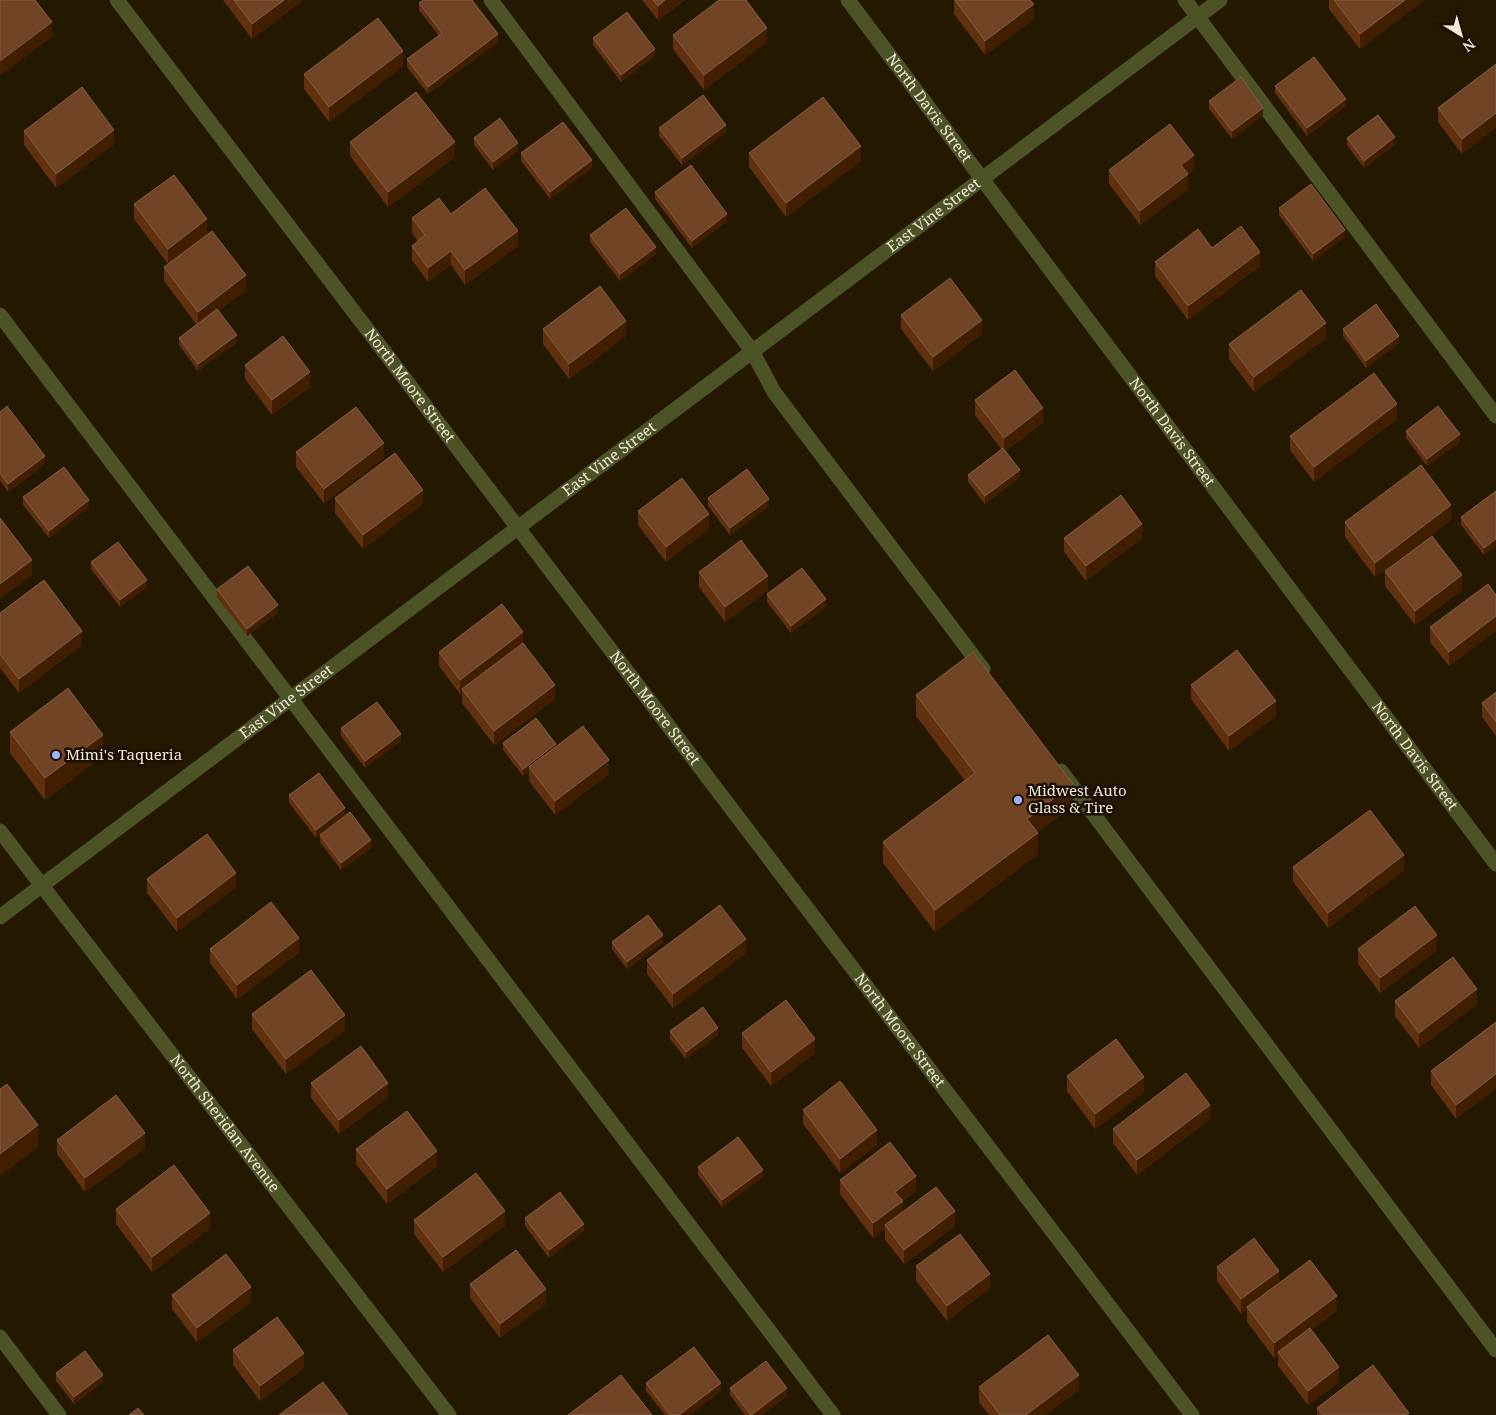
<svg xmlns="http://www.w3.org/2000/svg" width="1496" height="1415" font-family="'Noto Serif',serif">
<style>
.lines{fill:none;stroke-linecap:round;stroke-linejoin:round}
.minor{stroke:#4c5326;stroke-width:15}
.wall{fill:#61300f}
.shaded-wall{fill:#421e00}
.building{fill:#714425;stroke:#855e42}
.poi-dot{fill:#9fb3fd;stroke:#1b0f00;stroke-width:2}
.labels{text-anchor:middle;stroke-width:5;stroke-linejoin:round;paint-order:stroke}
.street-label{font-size:15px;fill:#f2e9db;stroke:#1b0f00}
.poi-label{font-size:15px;fill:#f2e9db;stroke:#1b0f00;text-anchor:start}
</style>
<rect width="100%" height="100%" fill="#241801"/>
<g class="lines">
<g class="minor">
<path id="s1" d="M117,0L1192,1415"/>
<path d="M491,0L752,351L774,392L983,669"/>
<path id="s2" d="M848,0L1496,864"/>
<path d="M1185,0L1496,416"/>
<path d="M0,315L833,1415"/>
<path d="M1061,771L1496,1350"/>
<path id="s3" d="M0,831L449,1415"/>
<path id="s4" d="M0,917L1220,0"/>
<path d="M0,1337L59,1415"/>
</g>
</g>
<path class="wall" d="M223,0H303L252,39Z
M642,0H685L658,20Z
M954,0H1030L1034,19L985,55L954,14Z
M1329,0H1424L1360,49L1329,9Z
M419,3L498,42L428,94L407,67V59L439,36L419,10Z
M673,35L767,42L704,90L673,49Z
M593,38L655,56L621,82L593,45Z
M1496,64L1462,154L1438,122V108Z
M403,66L329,122L304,89V74Z
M1275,86L1346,106L1307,136L1275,93Z
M1209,101L1263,115L1232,139L1209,109Z
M659,128L726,132L682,165L659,136Z
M24,131L114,144L56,188L24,145Z
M474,138L518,150L493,170L474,145Z
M1347,138L1395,145L1364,168L1347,145Z
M350,142L455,157L388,207L350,156Z
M521,153L592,168L550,199L521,161Z
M749,153L861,161L786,217L749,167Z
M1109,170H1194L1188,174V189L1140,225L1109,184Z
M655,192L727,221L692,248L655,199Z
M134,204L207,234L168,264L134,219Z
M1279,208L1345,237L1313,261L1279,215Z
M451,214L518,246L465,285L451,265L428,282L412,260V246L418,241L412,233V218Z
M590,235L656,254L620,281L590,242Z
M1155,262L1260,266L1188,320L1155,276Z
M164,267L246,290L219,310L237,342L198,371L179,345V338L196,324L164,281Z
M901,315L982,334L933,371L901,329Z
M543,329L626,336L569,379L543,344Z
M1343,329L1399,343L1366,368L1343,336Z
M1326,338L1254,392L1229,359V344Z
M245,365L310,387L272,415L245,379Z
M975,400L1043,423L1005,451L1020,477L985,504L968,482V475L1002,450L975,415Z
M0,412L45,464L8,492L0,481Z
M1397,419L1314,482L1290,450V436Z
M1406,431L1460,442L1427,466L1406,438Z
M296,452L384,458L324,503L296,467Z
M1496,491L1484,555L1461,525V517Z
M23,497L89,507L49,538L23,505Z
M335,498L423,504L363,549L335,513Z
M708,498L769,506L730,535L708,506Z
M638,511L709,529L666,562L638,525Z
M1451,520L1375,577L1345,537V522Z
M1064,538H1142L1086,581L1064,552Z
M91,562L147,587L120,607L91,569Z
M1385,571L1462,590L1415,625L1385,586Z
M699,572L768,590L725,622L699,587Z
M217,589L278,613L247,636L217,597Z
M767,594L826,607L791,633L767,602Z
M1496,595V631L1449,666L1430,642V627Z
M0,613L82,645L19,693L0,668Z
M523,643L555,699L494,745L462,703V693L460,694L439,666V652Z
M1191,685L1276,716L1229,751L1191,699Z
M1496,692V736L1482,717V703Z
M916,695L1073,806L1037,832L1038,854L935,932L883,863V842L965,781L916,716Z
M341,728L401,741L365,768L341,736Z
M10,732L103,756L45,800L10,753Z
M503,743L556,747L609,774L555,815L529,781V771L523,776L503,750Z
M289,795L345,815L316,838L289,803Z
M320,835L371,848L341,870L320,842Z
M1293,867L1404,870L1328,928L1293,882Z
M147,879L236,887L177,932L147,893Z
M612,942H663L627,969L612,949Z
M210,949L299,953L237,999L210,963Z
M1358,949L1437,950L1380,993L1358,964Z
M746,953L673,1008L647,974V960Z
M1395,1001L1477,1004L1419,1048L1395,1016Z
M252,1014L345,1030L286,1074L252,1029Z
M1496,1022L1456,1119L1431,1085V1071Z
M670,1031L718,1035L686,1059L670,1039Z
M742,1033L815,1053L771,1086L742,1048Z
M1067,1076L1144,1092L1095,1129L1067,1091Z
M311,1083L388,1097L339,1134L311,1098Z
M803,1110L877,1145L840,1173L803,1124Z
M1210,1119L1137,1175L1113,1143V1129Z
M57,1140L145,1148L85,1192L57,1154Z
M356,1149L437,1166L387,1204L356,1164Z
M698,1167L763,1177L722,1207L698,1175Z
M840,1180L916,1191L902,1201L903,1212L955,1226L904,1264L885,1240V1229L873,1238L840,1194Z
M116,1209L210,1228L152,1272L116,1224Z
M525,1218L584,1231L549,1258L525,1226Z
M414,1220L505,1225L443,1272L414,1234Z
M916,1266L990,1288L947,1321L916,1281Z
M1217,1267L1279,1284L1337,1310L1311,1330L1339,1382L1308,1405L1278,1366V1354L1274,1358L1247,1322V1309L1241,1314L1217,1281Z
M470,1284L546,1304L500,1338L470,1298Z
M172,1295L251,1302L197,1342L172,1309Z
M233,1350L304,1368L260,1401L233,1365Z
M56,1373L103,1382L74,1404L56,1381Z
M646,1383L721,1391L689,1415H665L646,1391Z
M979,1387L1079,1390L1045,1415H989L979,1402Z
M730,1388L787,1396L761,1415H745L730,1395Z
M1317,1408L1409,1415H1317Z"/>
<path class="shaded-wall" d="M284,0H303L252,39V24Z
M665,0H685L658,20V6Z
M1405,0H1424L1360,49V34Z
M1034,4V19L985,55V41Z
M52,22V37L0,76V61Z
M767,28V42L704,90V75Z
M498,34V42L428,94V87Z
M655,49V56L621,82V75Z
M403,51V66L329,122V107Z
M1346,99V106L1307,136V128Z
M1263,108V115L1232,139V131Z
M1496,113V128L1462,154V139Z
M726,125V132L682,165V158Z
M114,130V144L56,188V174Z
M1395,137V145L1364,168V161Z
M455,142V157L388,207V192Z
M518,143V150L493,170V162Z
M861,146V161L786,217V203Z
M1194,155V170L1181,179V165Z
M592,160V168L550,199V192Z
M1188,174V189L1140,225V211Z
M727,214V221L692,248V241Z
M207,219V234L168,264V249Z
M1345,230V237L1313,261V254Z
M518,231V246L465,285V270Z
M656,247V254L620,281V274Z
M451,251V265L428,282V268Z
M1260,252V266L1188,320V306Z
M246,275V290L198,326V312Z
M982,320V334L933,371V357Z
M626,321V336L569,379V364Z
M1326,323V338L1254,392V377Z
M237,335V342L198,371V364Z
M1399,336V343L1366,368V361Z
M310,372V387L272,415V400Z
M1397,404V419L1314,482V467Z
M1043,408V423L1004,452V438Z
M1460,434V442L1427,466V459Z
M384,443V458L324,503V489Z
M45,456V464L8,492V484Z
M1020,470V477L985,504V496Z
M423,490V504L363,549V535Z
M769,499V506L730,535V528Z
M89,500V507L49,538V531Z
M1451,505V520L1375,577V563Z
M709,514V529L666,562V547Z
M1142,524V538L1086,581V566Z
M1496,539V547L1484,555V548Z
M32,560V575L0,599V584Z
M1462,575V590L1415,625V611Z
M768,576V590L725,622V607Z
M147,580V587L120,607V600Z
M826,599V607L791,633V626Z
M278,605V613L247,636V629Z
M1496,616V631L1449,666V652Z
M82,631V645L19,693V679Z
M523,632V647L462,689V693L460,694V680Z
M555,685V699L494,745V731Z
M1276,701V716L1229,751V736Z
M401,734V741L365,768V761Z
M103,735V756L45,800V778Z
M556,744V751L529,767V771L523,776V769Z
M609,760V774L555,815V801Z
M1073,784V806L1027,840V819Z
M345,808V815L316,838V830Z
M1038,833V854L935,932V910Z
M371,840V848L341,870V863Z
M1404,855V870L1328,928V913Z
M236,873V887L177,932V918Z
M663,935V942L627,969V962Z
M1437,935V950L1380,993V978Z
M299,938V953L237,999V985Z
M746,939V953L673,1008V994Z
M1477,989V1004L1419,1048V1033Z
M345,1015V1030L286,1074V1059Z
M718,1028V1035L686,1059V1052Z
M815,1039V1053L771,1086V1072Z
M1496,1074V1089L1456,1119V1105Z
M1144,1077V1092L1095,1129V1114Z
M388,1083V1097L339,1134V1120Z
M1210,1105V1119L1137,1175V1160Z
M38,1125V1147L0,1176V1154Z
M877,1130V1145L840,1173V1159Z
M145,1133V1148L85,1192V1178Z
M437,1151V1166L387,1204V1189Z
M763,1170V1177L722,1207V1200Z
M916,1176V1191L895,1206V1192Z
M903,1201V1216L885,1225V1229L873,1238V1223Z
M505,1211V1225L443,1272V1257Z
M955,1211V1226L904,1264V1250Z
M210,1213V1228L152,1272V1257Z
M584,1224V1231L549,1258V1250Z
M1279,1271V1285L1247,1307V1309L1241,1314V1299Z
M990,1274V1288L947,1321V1306Z
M251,1287V1302L197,1342V1328Z
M546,1289V1304L500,1338V1324Z
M1337,1296V1310L1280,1353L1278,1352V1354L1274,1358V1343Z
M304,1353V1368L260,1401V1386Z
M1339,1367V1382L1308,1405V1391Z
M103,1375V1382L74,1404V1397Z
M1079,1375V1390L1045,1415H1026Z
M721,1383V1391L689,1415H679Z
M787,1388V1396L761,1415H752Z"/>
<path class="building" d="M1,0H35L52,22L0,61V1Z
M234,0H284L252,24Z
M423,0H472L498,34L428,87L407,59L442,33L419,3Z
M653,0H665L658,6Z
M719,0H746L767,28L704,75L673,35Z
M955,0H1030L1034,4L985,41Z
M1334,0H1405L1360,34Z
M627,12L655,49L621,75L593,38Z
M378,18L403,51L329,107L304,74Z
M1314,57L1346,99L1307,128L1275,86Z
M1496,64V113L1462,139L1438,108Z
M1241,77L1263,108L1232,131L1209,101Z
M82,87L114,130L56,174L24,131Z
M416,92L455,142L388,192L350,142Z
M703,95L726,125L682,158L659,128Z
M823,97L861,146L786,203L749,153Z
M1378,115L1395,137L1364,161L1347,138Z
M500,118L518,143L493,162L474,138Z
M563,122L592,160L550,192L521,153Z
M1170,124L1194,155L1181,165L1188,174L1140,211L1109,170Z
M691,165L727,214L692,241L655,192Z
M174,175L207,219L168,249L134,204Z
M1311,184L1345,230L1313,254L1279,208Z
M485,188L518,231L465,270L451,251L428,268L412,246L425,235L412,218L439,198L451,214Z
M626,208L656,247L620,274L590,235Z
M1241,226L1260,252L1188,306L1155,262L1198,229L1212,248Z
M212,231L246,275L198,312L164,267Z
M950,278L982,320L933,357L901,315Z
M600,286L626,321L569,364L543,329Z
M1301,290L1326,323L1254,377L1229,344Z
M1376,304L1399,336L1366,361L1343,329Z
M217,309L237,335L198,364L179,338Z
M283,336L310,372L272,400L245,365Z
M1015,370L1043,408L1004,438L975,400Z
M1374,373L1397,404L1314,467L1290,436Z
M7,406L45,456L8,484L0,473V412Z
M1438,406L1460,434L1427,459L1406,431Z
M356,407L384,443L324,489L296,452Z
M1003,448L1020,470L985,496L968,475Z
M395,453L423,490L363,535L335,498Z
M1421,465L1451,505L1375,563L1345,522Z
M64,467L89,500L49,531L23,497Z
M747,469L769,499L730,528L708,498Z
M682,478L709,514L666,547L638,511Z
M1496,491V539L1484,548L1461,517Z
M1121,495L1142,524L1086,566L1064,538Z
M0,518L32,560L0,584Z
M1432,536L1462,575L1415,611L1385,571Z
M741,540L768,576L725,607L699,572Z
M118,542L147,580L120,600L91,562Z
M248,566L278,605L247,629L217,589Z
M802,568L826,599L791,626L767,594Z
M44,580L82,631L19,679L0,654V613Z
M1488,584L1496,595V616L1449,652L1430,627Z
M502,604L523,632L460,680L439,652Z
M523,643L555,685L494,731L462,689Z
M1237,650L1276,701L1229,736L1191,685Z
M973,652L1073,784L1027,819L1038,833L935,910L883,842L975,773L916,695Z
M68,688L103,735L45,778L10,732Z
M1496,692V722L1482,703Z
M377,702L401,734L365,761L341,728Z
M536,718L556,744L523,769L503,743Z
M583,726L609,760L555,801L529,767Z
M319,773L345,808L316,830L289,795Z
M1370,810L1404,855L1328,913L1293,867Z
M350,812L371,840L341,863L320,835Z
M207,834L236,873L177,918L147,879Z
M271,902L299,938L237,985L210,949Z
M720,905L746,939L673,994L647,960Z
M1415,906L1437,935L1380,978L1358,949Z
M648,915L663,935L627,962L612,942Z
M1453,957L1477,989L1419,1033L1395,1001Z
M311,970L345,1015L286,1059L252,1014Z
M786,1000L815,1039L771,1072L742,1033Z
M703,1007L718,1028L686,1052L670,1031Z
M1496,1022V1074L1456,1105L1431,1071Z
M1116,1039L1144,1077L1095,1114L1067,1076Z
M361,1046L388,1083L339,1120L311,1083Z
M1186,1073L1210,1105L1137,1160L1113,1129Z
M840,1081L877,1130L840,1159L803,1110Z
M7,1084L38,1125L0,1154V1089Z
M116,1095L145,1133L85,1178L57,1140Z
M407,1111L437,1151L387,1189L356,1149Z
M738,1137L763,1170L722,1200L698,1167Z
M890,1142L916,1176L895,1192L903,1201L873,1223L840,1180Z
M174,1165L210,1213L152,1257L116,1209Z
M476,1173L505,1211L443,1257L414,1220Z
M936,1187L955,1211L904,1250L885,1225Z
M560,1192L584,1224L549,1250L525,1218Z
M960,1234L990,1274L947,1306L916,1266Z
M1254,1238L1279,1271L1241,1299L1217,1267Z
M516,1250L546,1289L500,1324L470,1284Z
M226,1254L251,1287L197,1328L172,1295Z
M1310,1260L1337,1296L1274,1343L1247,1307Z
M277,1317L304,1353L260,1386L233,1350Z
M1310,1328L1339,1367L1308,1391L1278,1352Z
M1048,1335L1079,1375L1026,1415H1000L979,1387Z
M694,1347L721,1383L679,1415H670L646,1383Z
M85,1351L103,1375L74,1397L56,1373Z
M766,1361L787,1388L751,1415L730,1388Z
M1373,1365L1409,1413L1406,1415H1323L1317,1408Z
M621,1375L652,1415H568Z
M323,1382L348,1415H279Z
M138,1408L144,1415H129Z"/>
<g class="poi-dot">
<circle cx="56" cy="755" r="5"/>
<circle cx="1018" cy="800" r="5"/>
</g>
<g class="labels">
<g class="street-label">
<text dy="5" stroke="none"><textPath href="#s2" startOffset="135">North Davis Street</textPath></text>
<text dy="5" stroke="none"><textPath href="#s4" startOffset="1168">East Vine Street</textPath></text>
<text dy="5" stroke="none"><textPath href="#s1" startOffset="484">North Moore Street</textPath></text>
<text dy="5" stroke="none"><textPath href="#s2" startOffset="540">North Davis Street</textPath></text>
<text dy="5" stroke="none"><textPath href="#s4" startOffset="762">East Vine Street</textPath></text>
<text dy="5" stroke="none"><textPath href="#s4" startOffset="358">East Vine Street</textPath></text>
<text dy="5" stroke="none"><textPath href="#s1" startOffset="889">North Moore Street</textPath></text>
<text dy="5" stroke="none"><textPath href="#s2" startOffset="945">North Davis Street</textPath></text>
<text dy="5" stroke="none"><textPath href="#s1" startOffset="1294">North Moore Street</textPath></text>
<text dy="5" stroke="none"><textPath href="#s3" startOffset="369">North Sheridan Avenue</textPath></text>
</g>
<g class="poi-label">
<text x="66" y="760">Mimi's Taqueria</text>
<text x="1028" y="796">Midwest Auto<tspan x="1028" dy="17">Glass &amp; Tire</tspan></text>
</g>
</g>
<g transform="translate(1461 35) rotate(143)" stroke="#1b0f00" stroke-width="4" paint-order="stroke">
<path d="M0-4L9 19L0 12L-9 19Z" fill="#f2e9db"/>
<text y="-8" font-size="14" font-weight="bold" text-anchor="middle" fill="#f2e9db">N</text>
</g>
</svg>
